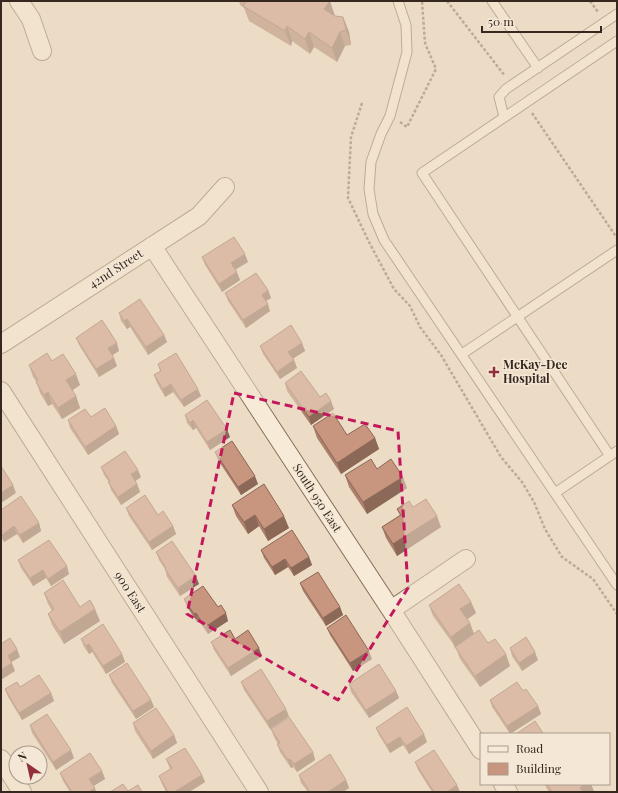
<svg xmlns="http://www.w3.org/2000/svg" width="618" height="793" font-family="'Playfair Display',serif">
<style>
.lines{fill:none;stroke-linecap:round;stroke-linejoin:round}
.service-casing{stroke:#866e5c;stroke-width:11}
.minor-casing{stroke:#866e5c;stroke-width:20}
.path{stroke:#866e5c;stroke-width:2.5;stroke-dasharray:3 2;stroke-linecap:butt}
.service{stroke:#f7ebd8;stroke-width:9}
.minor{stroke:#f7ebd8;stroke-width:18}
.wall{fill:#ac806c}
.shaded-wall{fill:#8c6858}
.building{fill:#c8957e;stroke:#8c6858}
.marked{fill:none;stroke:#c2185b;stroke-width:3;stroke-dasharray:8 5;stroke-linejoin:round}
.poi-dot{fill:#91303b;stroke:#f4e7d5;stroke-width:1.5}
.labels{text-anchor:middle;stroke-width:3;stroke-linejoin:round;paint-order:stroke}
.street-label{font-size:12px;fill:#37281f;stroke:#f4e7d5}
.poi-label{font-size:12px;font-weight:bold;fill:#37281f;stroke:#f4e7d5;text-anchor:start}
</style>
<rect width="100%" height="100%" fill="#ecdcc6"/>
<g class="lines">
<defs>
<path id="service" d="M398,1L406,25L407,52L390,116L381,134L371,162L369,189L373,214L384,240L617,585
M492,1L538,68
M504,117L499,97L506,89L617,14
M462,354L617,250
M610,456L422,173L617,41
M555,493L617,451"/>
<path id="minor" d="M19,1L31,19L42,51
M152,246L391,610L481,750
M1,344L199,216L225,187
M1,391L259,792
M391,610L466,559
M1,759L22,792
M503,784L508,792"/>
</defs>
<use href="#service" class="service-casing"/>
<use href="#minor" class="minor-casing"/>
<path class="path" d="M447,1L505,76
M590,1L598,12
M362,103L351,137L348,198L370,244L394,289L410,306L420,327L441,355L501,457L522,482L534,502L545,529L562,557L593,579L617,614
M532,113L617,238
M400,122L407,127L436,69L425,43L422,1"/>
<use href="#service" class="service"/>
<use href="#minor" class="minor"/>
</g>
<path class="wall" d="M239,1H329L335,16L343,17L349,32L351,45L345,46L337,62L314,47L310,54L292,41L291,46L249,21L244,8L240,5Z
M202,257L248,262L235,270L240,280L222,292L205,265Z
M268,290L271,298L266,301L270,311L246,328L228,301L225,293Z
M119,313L164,335L167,342L148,355L130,327L127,329L121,321Z
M76,338L119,351L112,355L117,366L99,377L79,345Z
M302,343L305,351L293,358L297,368L280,379L263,354L260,346Z
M52,361L80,385L72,390L76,396L80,408L62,419L52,404L48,406L40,393L36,381L33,377L29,365Z
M158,364L201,396L184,407L173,392L165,397L157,383L154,375L160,371Z
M285,383L334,409L311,425L287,391Z
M185,415L230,437L210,450L196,428L193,430L187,423Z
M91,417L116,426L119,434L88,455L70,428L68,420Z
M313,426L347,435L375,438L379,449L341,474L317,438Z
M215,452L258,484L241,495L218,460Z
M101,467L141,477L135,481L137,484L140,492L121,505L111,490L109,482L104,475Z
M377,469L407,488L367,514L349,487L345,475Z
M232,505L289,528L268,541L259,526L248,534L236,516Z
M413,507L441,527L397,556L386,538L382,527L400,515L397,509Z
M126,508L158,515L173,526L176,534L152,550L129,516Z
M1,510L39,523L41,531L23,543L17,534L4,542L1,537Z
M261,550L309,557L312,565L294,576L288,567L275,575L264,558Z
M156,552L199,584L180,596L167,577L165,569L159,560Z
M18,560L69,574L51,586L46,578L33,586L21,568Z
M300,583L340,607L343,615L326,626L303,591Z
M44,593L80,607L100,621L64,644L52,625L48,614L52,611L48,604Z
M184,599L218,607L228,621L208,634L198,620L197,622L187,607Z
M471,602L476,613L467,619L470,623L474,634L488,643L510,666L480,687L460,659L456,648L433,616L429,605Z
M327,628L372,659L353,671L330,635Z
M81,639L122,654L125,662L106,674L92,652L89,654L84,647Z
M235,639L262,656L231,676L214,650L211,642Z
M510,648L538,660L522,671L512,656Z
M109,675L151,700L154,707L136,719L112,683Z
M241,682L289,716L270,729L244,690Z
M349,684L396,691L399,698L369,718L351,692Z
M20,687L51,693L54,701L22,720L8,697L5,689Z
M523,691L538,706L541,714L510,734L492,707L490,700Z
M133,723L174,735L177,743L153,759L135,731Z
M30,725L74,758L56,770L32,733Z
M376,728L427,742L409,754L403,745L390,753L379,735Z
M271,729L313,752L315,760L297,772L293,767L291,768L280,752L277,744H278L274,737Z
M166,759L202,775L205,782L189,792H166L162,784L159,776L170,769Z
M415,762L460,792H432L418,770Z
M102,771L105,779L93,786L96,792H70L63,781L60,773Z
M299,775L346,780L349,788L343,792H308L301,783Z
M544,784H591L594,792H549Z"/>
<path class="shaded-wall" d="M330,1L335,16L324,9Z
M343,17L349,32L351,45L346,30Z
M287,26L292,41L291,46L285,31Z
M309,32L314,47L310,54L305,39Z
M340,32L345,46L337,62L332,48Z
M245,254L248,262L234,270L231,263Z
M237,272L240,280L222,292L219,284Z
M268,290L271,298L264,302L262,295Z
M268,304L270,311L246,328L243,320Z
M127,319L130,327L127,329L124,321Z
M164,335L167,342L148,355L146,347Z
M117,343L119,351L111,356L108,348Z
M302,343L305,351L291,360L288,352Z
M114,358L117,366L99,377L96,369Z
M294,360L297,368L280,379L277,372Z
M76,374L80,385L70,392L66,380Z
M171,384L173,392L165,397L163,389Z
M198,389L201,396L184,407L181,400Z
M48,392L52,404L48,406L44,395Z
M76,396L80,408L62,419L58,408Z
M331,401L334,409L311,425L309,417Z
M193,420L196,428L193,430L190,423Z
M116,426L119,434L88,455L85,447Z
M227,429L230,437L210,450L207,442Z
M375,438L379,449L341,474L337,463Z
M138,470L141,477L134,482L131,474Z
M255,476L258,484L241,495L238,487Z
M403,477L407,488L367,514L363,502Z
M137,484L140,492L121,505L118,497Z
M13,485L16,493L1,503V493Z
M255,515L259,526L248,534L244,522Z
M284,516L289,528L268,541L264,529Z
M437,516L441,527L397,556L393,544Z
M39,523L41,531L23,543L20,535Z
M14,526L17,534L4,542L2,535Z
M173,526L176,534L152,550L149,542Z
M309,557L312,565L294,576L291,568Z
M285,559L288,567L275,575L272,567Z
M67,566L69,574L51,586L48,579Z
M43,570L46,578L33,586L30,578Z
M196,576L199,584L180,596L178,588Z
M471,602L476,613L465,621L460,609Z
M340,607L343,615L326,626L323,618Z
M95,609L100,621L64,644L60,632Z
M196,613L198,620L197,622L194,614Z
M226,613L228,621L208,634L205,627Z
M470,623L474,635L455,648L451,637Z
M89,644L92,652L89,654L86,646Z
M259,648L262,656L231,676L228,668Z
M17,649L20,657L10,663L8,656Z
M369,651L372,659L353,671L350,663Z
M535,652L538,660L522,671L519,663Z
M122,654L125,662L106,674L103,666Z
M506,654L510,666L480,687L475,676Z
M12,663L15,671L1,680V670Z
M396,691L399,698L369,718L366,710Z
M51,693L54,701L22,720L19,713Z
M151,700L154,707L136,719L133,711Z
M538,706L541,714L510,734L507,726Z
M286,709L289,716L270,729L267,721Z
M424,734L427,742L409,754L406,746Z
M174,735L177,743L153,759L151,751Z
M400,737L403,745L390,753L387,745Z
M71,750L74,758L56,770L53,762Z
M313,752L315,760L297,772L294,764Z
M290,759L293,767L291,768L288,760Z
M102,771L105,779L92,787L89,779Z
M202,775L205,782L189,792H174Z
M346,780L349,788L343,792H328Z
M586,784H591L594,792H582L580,788Z
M457,785L460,792H447Z
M95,788L96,792H89Z"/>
<path class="building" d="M246,1H330L324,9L335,16L343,17L346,30L340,32L332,48L309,32L305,39L287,26L285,31L243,6Z
M234,237L245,254L231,263L237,272L219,284L202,257Z
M256,273L268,290L262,295L268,304L243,320L225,293Z
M140,299L164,335L146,347L127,319L124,321L119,313Z
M102,320L117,343L108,348L114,358L96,369L76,338Z
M291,325L302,343L288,352L294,360L277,372L260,346Z
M47,353L52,361L63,354L76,374L66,380L76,396L58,408L48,392L44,395L36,382L38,380L29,365Z
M176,353L198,389L181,400L171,384L163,389L154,375L161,371L158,364Z
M301,371L320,397L326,393L331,401L309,417L285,383Z
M207,400L227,429L207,442L193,420L190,423L185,415Z
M105,408L116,426L85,447L68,420L85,409L91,417Z
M333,413L347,435L365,424L375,438L337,463L313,426Z
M232,441L255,476L238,487L215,452Z
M125,451L138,470L131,474L137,484L118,497L108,482L110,481L101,467Z
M371,459L377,469L391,459L403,477L363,502L345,475Z
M1,466L13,485L1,493Z
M264,484L284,516L264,529L255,515L244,522L232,505Z
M145,495L158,515L163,511L173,526L149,542L126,508Z
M21,496L39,523L20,535L14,526L2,535L1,534V510Z
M426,499L437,516L393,544L382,527L401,515L397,509L409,501L413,507Z
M292,530L309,557L291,568L285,559L272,567L261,550Z
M49,540L67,566L48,579L43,570L30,578L18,560Z
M172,541L196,576L178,588L165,569L166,568L156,552Z
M318,572L340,607L323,618L300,583Z
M63,580L80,607L90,600L95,609L60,632L48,614L54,609L44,593Z
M459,584L471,602L460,609L470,623L451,637L429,605Z
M203,586L218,607L221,605L226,613L205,627L196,613L194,614L184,599Z
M346,615L369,651L350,663L327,628Z
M103,624L122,654L103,666L89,644L86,646L81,639Z
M230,630L235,639L248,630L259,648L228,668L211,642Z
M479,630L488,643L495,639L506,654L475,676L455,647Z
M526,637L535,652L519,663L510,648Z
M10,638L17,649L8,656L12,663L1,670V644Z
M127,663L151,700L133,711L109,675Z
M379,664L396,691L366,710L349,684Z
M261,669L286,709L267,721L241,682Z
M39,675L51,693L19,713L5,689L17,682L20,687Z
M517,682L523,691L526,689L538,706L507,726L490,700Z
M407,707L424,734L406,746L400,737L387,745L376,728Z
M156,708L174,735L151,751L133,723Z
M47,714L71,750L53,762L30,725Z
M289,717L313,752L294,764L290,759L288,760L277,744L280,743L271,729Z
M535,721L543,733L542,734H516Z
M185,748L202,775L174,792H168L159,776L172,768L166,759Z
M434,750L457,785L447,792H434L415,762Z
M90,753L102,771L89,779L95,788L89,792H72L60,773Z
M330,754L346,780L328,792H310L299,775Z
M123,784L128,791L138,785L142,792H110Z
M547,784H586L580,788L583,792H552Z"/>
<path d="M0 0H618V793H0ZM234,393L398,431L408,588L338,700L187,614Z" fill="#ecdcc6" fill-opacity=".55" fill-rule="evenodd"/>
<path class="marked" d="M234,393L398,431L408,588L338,700L187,614Z"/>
<path class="poi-dot" d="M492 366h4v4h4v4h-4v4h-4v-4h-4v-4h4z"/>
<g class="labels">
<g class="street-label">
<text transform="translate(116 269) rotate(-33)" y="4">42nd Street</text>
<text transform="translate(317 498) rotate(57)" y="4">South 950 East</text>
<text transform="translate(130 592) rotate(57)" y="4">900 East</text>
</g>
<g class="poi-label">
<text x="503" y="369">McKay-Dee<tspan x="503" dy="14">Hospital</tspan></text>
</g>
</g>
<rect width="618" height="793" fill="none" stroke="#37281f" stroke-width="4"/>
<rect x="480" y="733" width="130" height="52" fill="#f4e7d5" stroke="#a89b8c"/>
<rect x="488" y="746" width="20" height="6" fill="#f7ebd8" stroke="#a89b8c"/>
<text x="516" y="753" font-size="12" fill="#37281f">Road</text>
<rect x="488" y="763" width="20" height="12" fill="#c8957e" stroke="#a89b8c"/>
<text x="516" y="773" font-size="12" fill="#37281f">Building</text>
<g transform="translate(28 765) rotate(326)"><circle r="19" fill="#f4e7d5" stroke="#a89b8c"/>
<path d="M0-3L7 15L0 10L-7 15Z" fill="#91303b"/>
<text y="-6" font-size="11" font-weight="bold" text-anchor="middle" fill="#37281f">N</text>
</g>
<path d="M482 26v6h119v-6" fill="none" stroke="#37281f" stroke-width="2"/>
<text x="488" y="26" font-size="12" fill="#37281f" stroke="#f4e7d5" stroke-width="3" paint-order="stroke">50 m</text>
</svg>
